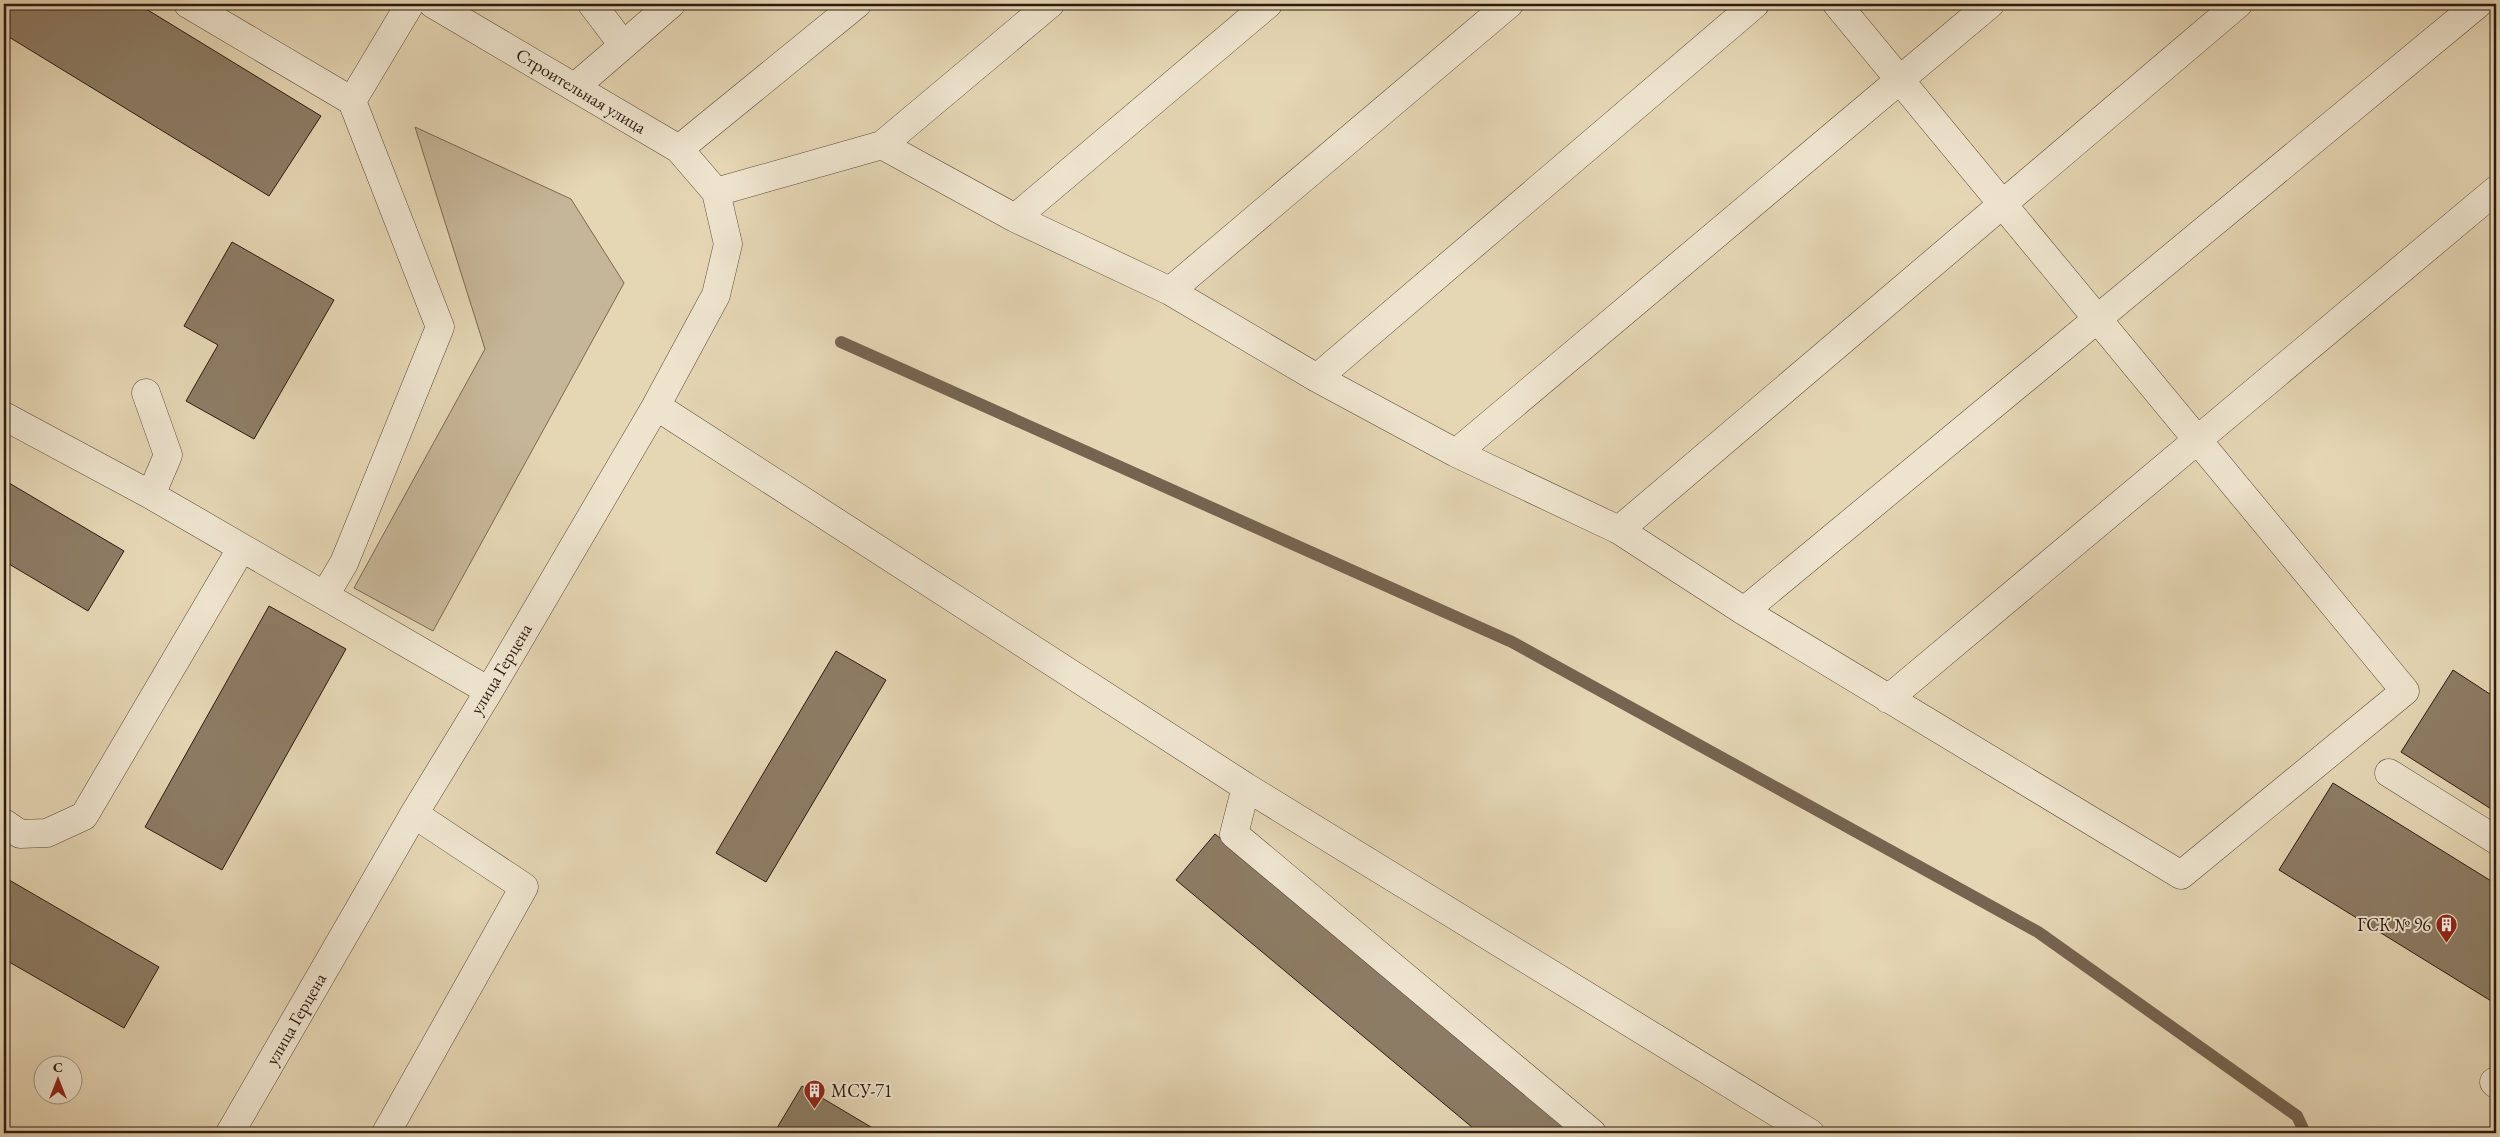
<svg xmlns="http://www.w3.org/2000/svg" width="2500" height="1137" font-family="'EB Garamond',serif">
<style>
.green{fill:#c6b698;stroke:#7a6854}
.lines{fill:none;stroke-linecap:round;stroke-linejoin:round}
.stream{stroke:#766451;stroke-width:12}
.building{fill:#8d7c65;stroke:#2d1a10}
.minor-casing{stroke:#5b4939;stroke-width:29}
.minor{stroke:#eee4ce;stroke-width:28}
.labels{text-anchor:middle;stroke-width:4;stroke-linejoin:round;paint-order:stroke}
.street-label{font-size:18px;fill:#2d1a10;stroke:#eee4ce}
.poi-label{font-size:18px;fill:#2d1a10;stroke:#eee4ce;text-anchor:end}
</style>
<rect width="100%" height="100%" fill="#e5d6b4"/>
<filter id="stains"><feTurbulence type="fractalNoise" baseFrequency=".004" numOctaves="4"/><feColorMatrix values="0 0 0 0 .2 0 0 0 0 .09 0 0 0 0 .02 0 0 0 .5 -.17"/></filter>
<radialGradient id="worn" r=".72"><stop offset=".6" stop-color="#630" stop-opacity="0"/><stop offset="1" stop-color="#630" stop-opacity=".3"/></radialGradient>
<path class="green" d="M415,127L571,199L624,283L433,631L354,588L485,349Z"/>
<g class="lines">
<path class="stream" d="M841,342L1512,642L2038,932L2297,1116L2305,1133"/>
</g>
<path class="building" d="M4,4H138L321,116L269,196L4,34Z
M232,242L334,300L254,439L186,401L218,345L184,326Z
M4,480L124,551L88,611L4,561Z
M269,606L346,649L222,870L145,827Z
M836,651L886,680L766,882L716,853Z
M2453,670L2496,698V812L2401,752Z
M2333,783L2496,884V1004L2279,870Z
M1215,834L1573,1133H1479L1176,880Z
M4,877L159,967L124,1028L4,959Z
M802,1086L881,1133H774Z"/>
<g class="lines">
<defs>
<path id="minor" d="M188,4L352,101L410,4
M592,4L623,45
M575,87L671,4
M882,145L1015,218L1170,291L1317,378L1456,453L1619,530L1744,611L2181,875L2405,691L1837,4
M679,149L857,4
M716,192L882,145L1050,4
M1015,218L1268,4
M1170,291L1509,4
M1317,378L1755,4
M146,393L168,455L151,495
M656,406L1246,787L1810,1133
M4,416L151,495L489,691
M1456,453L1990,4
M1619,530L2238,4
M325,595L344,563L440,327L352,101
M1744,611L2478,4
M1888,699L2496,190
M2389,773L2496,840
M1246,787L1234,834L1592,1133
M4,823L20,834L47,833L84,816L241,549
M2494,1082L2496,1084
M230,1133L414,814L489,691L656,406L716,295L728,244L716,192L679,149L433,4
M386,1133L524,887L414,814"/>
</defs>
<use href="#minor" class="minor-casing"/>
<use href="#minor" class="minor"/>
</g>
<defs>
<symbol id="building-pin" viewBox="-11 -11 22 30"><path d="M0 17L-7.5 6A9.5 9.5 0 1 1 7.5 6Z" fill="#8f2418" stroke="#eee4ce"/><path d="M-4-6H4V6H1V3H-1V6H-4ZM-2.5-4.3h1.7v1.8h-1.7ZM.8-4.3h1.7v1.8H.8ZM-2.5-1h1.7V.8h-1.7ZM.8-1h1.7V.8H.8Z" fill="#fff"/></symbol>
</defs>
<g fill-rule="evenodd">
<use href="#building-pin" x="2434" y="912" width="25" height="34"/>
<use href="#building-pin" x="802" y="1078" width="25" height="34"/>
</g>
<g class="labels">
<g class="street-label">
<text transform="translate(581 91) rotate(31)" y="6">Строительная улица</text>
<text transform="translate(501 669) rotate(-59)" y="6">улица Герцена</text>
<text transform="translate(296 1019) rotate(-60)" y="6">улица Герцена</text>
</g>
<g class="poi-label">
<text x="2431" y="931">ГСК № 96</text>
<text x="831" y="1097" text-anchor="start">МСУ-71</text>
</g>
</g>
<rect width="2500" height="1137" fill="none" stroke="#e5d6b4" stroke-width="20"/>
<rect x="5" y="5" width="2490" height="1127" fill="none" stroke="#2d1a10" stroke-width="2.5"/>
<rect x="10" y="10" width="2480" height="1117" fill="none" stroke="#2d1a10"/>
<g transform="translate(58 1080)"><circle r="24" fill="#eee4ce" stroke="#a19382"/>
<path d="M0-4L9 19L0 12L-9 19Z" fill="#8f2418"/>
<text y="-8" font-size="14" font-weight="bold" text-anchor="middle" fill="#2d1a10">С</text>
</g>
<rect width="100%" height="100%" filter="url(#stains)"/>
<rect width="100%" height="100%" fill="url(#worn)"/>
</svg>
